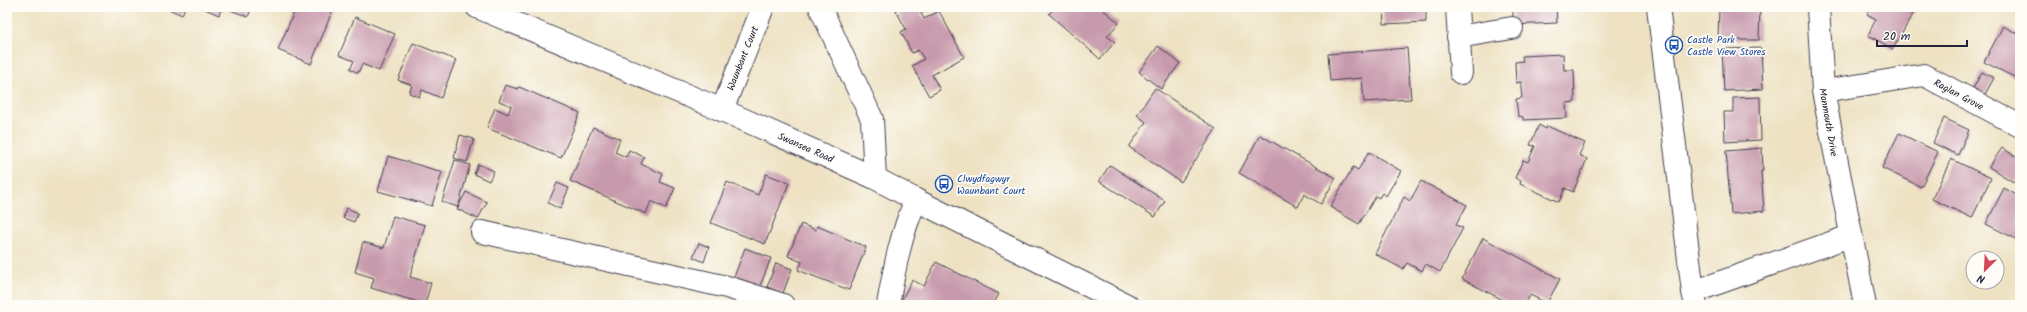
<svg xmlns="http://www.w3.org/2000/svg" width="2027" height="312" font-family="Kalam,sans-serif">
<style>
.building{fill:#c799ac}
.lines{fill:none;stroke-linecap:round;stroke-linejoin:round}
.minor-casing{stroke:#413f4f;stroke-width:24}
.tertiary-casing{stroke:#413f4f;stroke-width:24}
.minor{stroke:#fff;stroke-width:22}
.tertiary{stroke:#fff;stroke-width:22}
.labels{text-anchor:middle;stroke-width:3.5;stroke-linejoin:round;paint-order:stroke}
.transit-label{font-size:10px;fill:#164399;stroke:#fdfcf7;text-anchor:start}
.street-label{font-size:10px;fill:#22223b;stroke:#fdfcf7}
</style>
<rect width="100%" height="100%" fill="#fdfcf7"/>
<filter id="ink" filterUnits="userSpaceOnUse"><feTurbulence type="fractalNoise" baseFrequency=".025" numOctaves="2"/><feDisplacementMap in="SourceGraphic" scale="8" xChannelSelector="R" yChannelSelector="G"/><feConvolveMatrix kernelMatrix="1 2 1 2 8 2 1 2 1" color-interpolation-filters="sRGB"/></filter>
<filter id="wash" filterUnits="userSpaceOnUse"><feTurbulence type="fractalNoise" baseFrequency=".012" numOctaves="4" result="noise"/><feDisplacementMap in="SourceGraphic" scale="16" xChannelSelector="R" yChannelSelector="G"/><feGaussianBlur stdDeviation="0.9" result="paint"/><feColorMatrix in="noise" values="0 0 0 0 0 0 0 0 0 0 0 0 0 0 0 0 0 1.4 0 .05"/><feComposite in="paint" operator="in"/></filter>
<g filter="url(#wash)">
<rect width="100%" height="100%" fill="#eee2c3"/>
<g id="blocks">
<path class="building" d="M164,7H185L182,15Z
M200,7H222L219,15Z
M223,7H252L248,17Z
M296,7H328L333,9L311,64L278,50Z
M894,7H926L928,10L921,13L924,19L939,11L964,57L932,75L940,90L929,96L912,66L924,59L918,50L912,53L901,32L906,29Z
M1055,7H1100L1119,23L1107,36L1115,42L1100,59L1049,14Z
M1383,7H1426V22L1384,24Z
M1513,7H1556L1557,23L1513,25Z
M1719,7H1760L1759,40H1718Z
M1872,7H1917L1893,49L1868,35L1876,19L1867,14Z
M355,17L395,34L379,71L362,64L358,73L350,69L354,61L339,55Z
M2003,26L2020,35V80L1984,62Z
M413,43L456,60L441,98L422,90L419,97L409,93L412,85L398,80Z
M1158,46L1180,63L1161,89L1139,72Z
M1407,48L1411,99L1364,102L1362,78L1330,81L1328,54Z
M1761,48L1763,89L1724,91L1722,49Z
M1563,54L1564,70H1574L1575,102L1566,103L1567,118L1523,120V117L1518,116L1516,99L1522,98L1521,89V82L1516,83L1515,62L1523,61L1522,56Z
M1982,72L1994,78L1983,98L1971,92Z
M505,85L518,89L519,87L580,113L561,158L487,128L495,108L508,114L511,106L499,101Z
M1155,88L1216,129L1181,182L1129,147L1146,122L1137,115Z
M1760,97L1761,140L1725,142L1724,112H1733V98Z
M1944,118L1969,130L1958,155L1933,143Z
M1539,125L1546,129L1547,126L1585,143L1579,155L1587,159L1573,192L1565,188L1559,202L1520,184L1521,181L1515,178L1523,160L1528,162L1535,146L1530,145Z
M593,127L620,139L615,152L626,157L629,150L644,157L641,164L663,174L660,182L675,188L666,208L651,201L646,214L570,181Z
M1899,133L1938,152L1921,187L1882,168Z
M460,135L474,139L467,162L454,158Z
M1260,135L1336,178L1321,204L1304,194L1298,207L1239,173Z
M1762,148L1763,171H1761L1764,211L1731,214L1726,151Z
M2002,148L2020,159V175L2015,183L1989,167Z
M1369,152L1401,171L1386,196L1382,193L1379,198L1376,196L1359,224L1330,207L1353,167L1358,170Z
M388,156L442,172L432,206L378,191Z
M1951,159L1991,178L1972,218L1932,199Z
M455,160L470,165L458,207L442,202Z
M478,164L494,171L489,181L474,174Z
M1110,165L1165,201L1155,217L1099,181Z
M766,174L789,183L765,244L711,223L727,182L758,195Z
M1421,181L1467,205L1456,225L1463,228L1440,272L1426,264L1422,271L1407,263L1403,269L1375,254L1404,197L1410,201Z
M557,183L569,188L560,209L548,203Z
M2004,188L2020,197V241L1986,224Z
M466,192L487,202L478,219L457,209Z
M347,208L358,213L354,222L343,218Z
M393,216L425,225L410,277L431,283L425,304L371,288L374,278L355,272L363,242L384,248Z
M801,224L816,230L817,226L866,247L849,290L798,270L802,262L788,256Z
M1483,238L1560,279L1547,303L1530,295L1525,305H1513L1462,279Z
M699,243L709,247L704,262L693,257Z
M745,248L771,258L760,286L734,277Z
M936,262L999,294L993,305H914L902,299L912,280L924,286Z
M776,263L792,269L783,293L767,287Z"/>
</g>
</g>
<g filter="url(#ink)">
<use href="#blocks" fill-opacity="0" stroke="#413f4f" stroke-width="1"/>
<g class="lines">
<defs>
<path id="minor" d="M820,7L872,119L875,178
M1457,7L1461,73
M1658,7L1693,292L1696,305
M1818,7L1823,91L1865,305
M1458,37L1512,28
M1823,91L1924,75L2020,126
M722,110L763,7
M482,232L727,287L783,305
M1693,292L1850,236
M888,305C894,270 901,233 916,200"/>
<path id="tertiary" d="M477,7L722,110L875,178L916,200L1127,305"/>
</defs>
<use href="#minor" class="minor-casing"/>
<use href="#tertiary" class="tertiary-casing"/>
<use href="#minor" class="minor"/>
<use href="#tertiary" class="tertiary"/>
</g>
</g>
<defs>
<symbol id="bus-ring" viewBox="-11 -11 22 22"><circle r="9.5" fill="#fdfcf7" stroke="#1a4fb4" stroke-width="1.5"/><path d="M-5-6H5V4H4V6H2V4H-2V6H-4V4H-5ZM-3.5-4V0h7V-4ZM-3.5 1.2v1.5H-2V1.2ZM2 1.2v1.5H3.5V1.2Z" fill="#1a4fb4"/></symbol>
</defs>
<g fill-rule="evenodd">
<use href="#bus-ring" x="1664" y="35" width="20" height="20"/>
<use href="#bus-ring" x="934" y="174" width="20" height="20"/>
</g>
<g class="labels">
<g class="transit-label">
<text x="1687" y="43">Castle Park<tspan x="1687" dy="12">Castle View Stores</tspan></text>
<text x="957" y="182">Clwydfagwyr<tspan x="957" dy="12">Waunbant Court</tspan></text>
</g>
<g class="street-label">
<text transform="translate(742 58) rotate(-68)" y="4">Waunbant Court</text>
<text transform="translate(1959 94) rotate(28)" y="4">Raglan Grove</text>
<text transform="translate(1829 122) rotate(80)" y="4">Monmouth Drive</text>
<text transform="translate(806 147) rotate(24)" y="4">Swansea Road</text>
</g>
</g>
<rect width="2027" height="312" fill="none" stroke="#fdfcf7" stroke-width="24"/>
<g transform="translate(1985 270) rotate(204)"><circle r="19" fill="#fdfcf7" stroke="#a5a5ac"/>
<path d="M0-3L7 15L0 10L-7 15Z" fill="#d1495b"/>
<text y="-6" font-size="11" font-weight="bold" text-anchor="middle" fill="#22223b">N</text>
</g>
<path d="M1877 40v6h90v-6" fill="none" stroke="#22223b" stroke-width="2"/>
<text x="1883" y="40" font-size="12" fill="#22223b" stroke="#fdfcf7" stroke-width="3" paint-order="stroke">20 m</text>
</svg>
